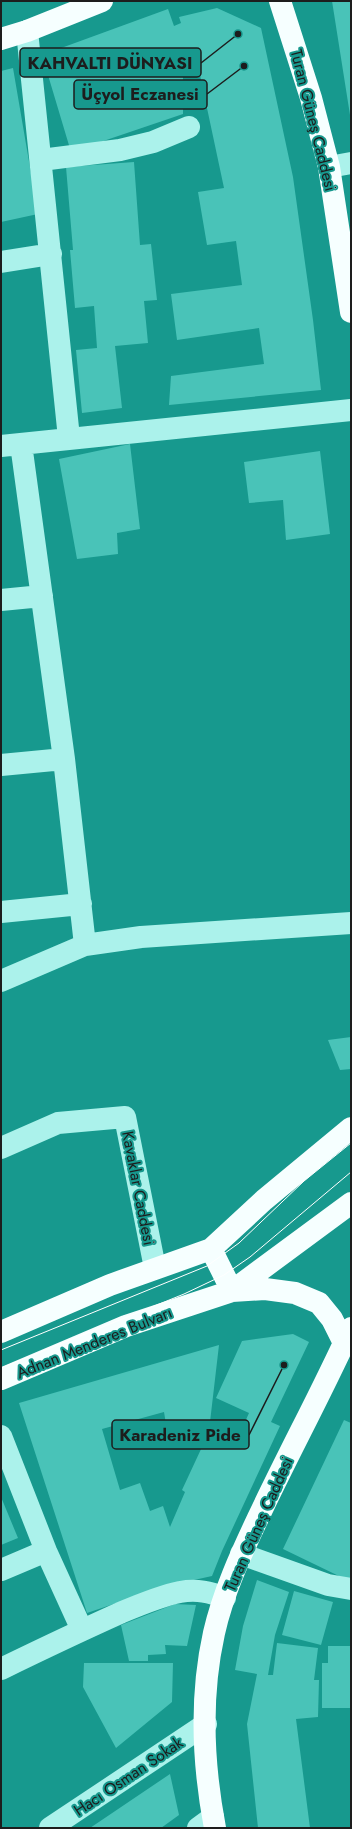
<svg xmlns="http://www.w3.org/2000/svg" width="352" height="1829" font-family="Jost,sans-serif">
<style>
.building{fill:#49c3b8}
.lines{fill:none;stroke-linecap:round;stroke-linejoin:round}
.minor{stroke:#abf2eb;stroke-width:22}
.major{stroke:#f6ffff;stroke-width:22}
.tram{stroke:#fff;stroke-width:1}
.labels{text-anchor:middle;stroke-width:4;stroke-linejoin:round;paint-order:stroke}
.street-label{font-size:16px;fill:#1d1d1d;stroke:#17998e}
.leader{fill:none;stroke:#1d1d1d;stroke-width:1.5}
.callout-dot{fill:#1d1d1d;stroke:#17998e;stroke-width:1.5}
.callout{fill:#17998e;stroke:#1d1d1d;stroke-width:1.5}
.callout-label{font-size:17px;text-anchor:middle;font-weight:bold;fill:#1d1d1d}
</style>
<rect width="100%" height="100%" fill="#17998e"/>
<path class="building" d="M332,1H351V115H350Z
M217,8L261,28L293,177L313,320L321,390L169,405L171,376L264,364L259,328L177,340L171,294L242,285L236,241L207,245L198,192L224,188L197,61L193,62L191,55L183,56V114L71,152L42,55L168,9L174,26L181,23L179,17Z
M13,68L38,214L1,222V71Z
M134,162L140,245L151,244L157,300L144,301L148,343L115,346L122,408L82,413L76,350L97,348L94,306L75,308L70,250H73L66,167Z
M130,444L140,529L117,533L118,554L77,559L59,459Z
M320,451L330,534L286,540L283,500L249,503L244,462Z
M351,1037V1069L340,1070L328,1040Z
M293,1334L309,1342L271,1422L280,1426L222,1551L212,1576L167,1586L87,1613L19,1403L219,1345L210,1422L168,1436L164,1412L102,1429L120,1490L140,1483L150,1511L163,1506L170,1527L185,1492L182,1490L202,1447L234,1446L249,1413L216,1398L242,1341Z
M344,1420L351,1423V1579L343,1578L283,1549Z
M1,1497L18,1538L1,1545Z
M257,1580L289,1592L275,1635L268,1675H273L277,1643L318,1648L314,1680H319L318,1717L296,1719L310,1828H258L247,1724L257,1674L235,1670L243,1626Z
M294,1591L333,1602L321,1645L282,1635Z
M175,1604L196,1605L187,1646L165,1645L166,1654L148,1655V1661H129L121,1625Z
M328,1646H351V1708H322V1663H328Z
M84,1663H173L172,1702L116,1748L83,1687Z
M170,1774L179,1815L161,1828H90Z"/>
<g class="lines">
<path class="minor" d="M27,31L69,438
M41,160L120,150L153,142L189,127
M329,167L351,163
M1,262L51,254
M21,444L64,759L85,945
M1,446L351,410
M1,600L42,596
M1,765L64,759
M1,912L81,904
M1,981L85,945L141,937L351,923
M1,1148L58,1123L125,1117L155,1268
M1,1436L46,1551L82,1630
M241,1554L328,1585L351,1589
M1,1570L46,1551
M1,1669C40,1650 80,1631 120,1613C139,1605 160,1596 180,1592C197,1589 210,1592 225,1598
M50,1828L206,1724
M198,1828L213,1817"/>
<path class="major" d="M280,1L311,98L329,167L351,312
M1,39L27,31L102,1
M211,1249L232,1291
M232,1291L265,1289L295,1293L319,1303L332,1319L344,1343
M1,1332L110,1285L211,1249L264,1200L351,1128
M1,1379L126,1326L232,1291L351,1203
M215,1828C203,1765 200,1696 214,1633C223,1593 241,1554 258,1518C288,1454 322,1392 351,1328"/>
<path class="tram" d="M1,1350L207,1266L239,1243L304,1181L351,1143
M1,1368L184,1294L224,1275L250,1257L351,1172"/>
</g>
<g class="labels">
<g class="street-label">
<text transform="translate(314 120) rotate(76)" y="6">Turan Güneş Caddesi</text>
<text transform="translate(139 1188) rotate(79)" y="6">Kavaklar Caddesi</text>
<text transform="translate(94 1342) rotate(-22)" y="6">Adnan Menderes Bulvarı</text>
<text transform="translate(258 1524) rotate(-66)" y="6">Turan Güneş Caddesi</text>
<text transform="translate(128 1776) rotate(-34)" y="6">Hacı Osman Sokak</text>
</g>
</g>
<path class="leader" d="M238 34L201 63M244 66L207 94M284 1365L249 1435"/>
<g class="callout-dot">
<circle cx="238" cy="34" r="4"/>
<circle cx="244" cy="66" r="4"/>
<circle cx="284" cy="1365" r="4"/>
</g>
<g class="callout">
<rect x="20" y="48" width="181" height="29" rx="4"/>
<rect x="74" y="80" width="133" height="29" rx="4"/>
<rect x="112" y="1420" width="137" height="29" rx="4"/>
</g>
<g class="callout-label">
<text x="110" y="69">KAHVALTI DÜNYASI</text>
<text x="140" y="100">Üçyol Eczanesi</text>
<text x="180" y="1441">Karadeniz Pide</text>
</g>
<rect width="352" height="1829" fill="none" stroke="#1d1d1d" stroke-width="4"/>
</svg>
